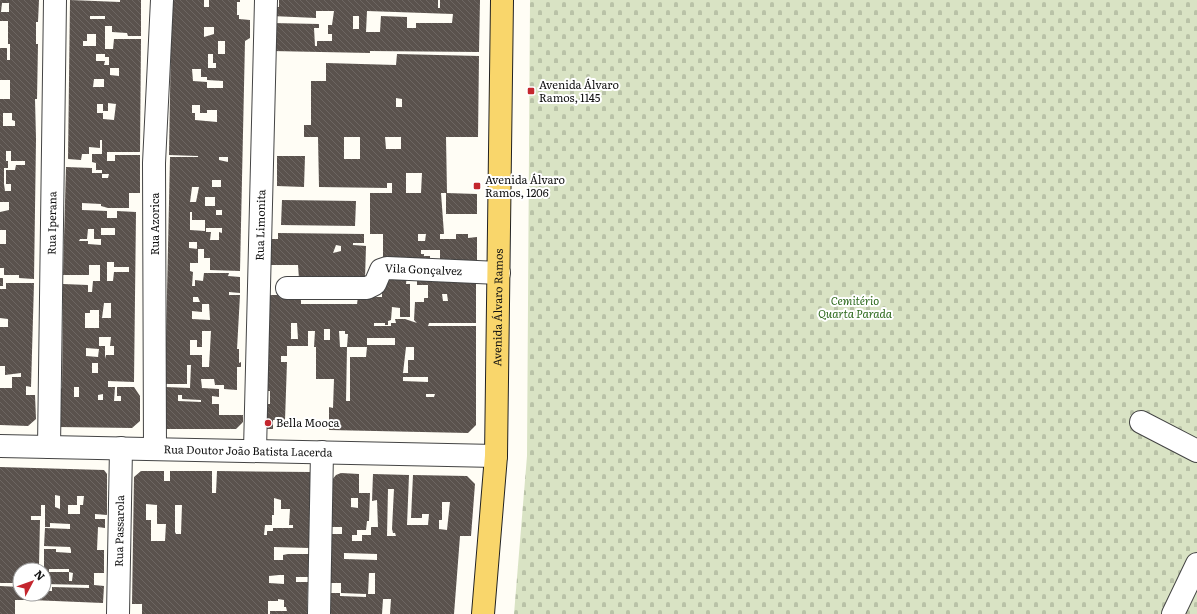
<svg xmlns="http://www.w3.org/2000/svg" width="1197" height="614" font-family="Literata,serif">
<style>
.cemetery{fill:url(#cemetery-stones)}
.building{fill:url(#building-back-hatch);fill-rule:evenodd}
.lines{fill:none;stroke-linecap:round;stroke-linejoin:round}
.minor-casing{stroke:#444;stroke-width:24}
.major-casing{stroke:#222;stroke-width:24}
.minor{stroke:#fff;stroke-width:22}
.major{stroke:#f9d66b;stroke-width:22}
.poi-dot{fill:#c4262e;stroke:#fff;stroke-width:1.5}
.labels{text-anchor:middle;stroke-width:4;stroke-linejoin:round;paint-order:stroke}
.poi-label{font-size:11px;fill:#111;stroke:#fff;text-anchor:start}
.street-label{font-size:11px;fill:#111;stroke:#fff}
.park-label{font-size:11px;font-style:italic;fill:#2f6b1f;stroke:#fff}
</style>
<defs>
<pattern id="cemetery-stones" width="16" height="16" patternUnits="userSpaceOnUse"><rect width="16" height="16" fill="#d9e3c4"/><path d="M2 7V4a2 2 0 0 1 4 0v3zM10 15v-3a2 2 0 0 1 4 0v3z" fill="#b9c2a7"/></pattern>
<pattern id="building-back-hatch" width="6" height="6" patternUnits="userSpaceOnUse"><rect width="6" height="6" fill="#5a524d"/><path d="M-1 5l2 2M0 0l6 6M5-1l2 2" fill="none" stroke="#6d6662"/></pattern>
</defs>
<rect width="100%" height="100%" fill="#fffdf5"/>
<path class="cemetery" d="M530,0H1197V614H514L527,456Z"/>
<path class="building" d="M0,0H39L38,22H36V44H38L37,99H35L36,139L34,279L19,278V275H4V268H0V244H6V230H0V212L9,210V202H0V99H10V80H0V48H7V60H10V44H8V21H0ZM2,3H9V12H1ZM3,113H12V120L15,121V126H3ZM6,151H11V161H25V165H16L15,170H6V184H11V191H5L4,184V168H8V161H6Z
M70,0L120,2V0H141V36H128L127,33L112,32V26H105V49H113L114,39H141L140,152H107V161H115V155H140V193H129V208H108L101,206V204L82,203V210L107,211V218H117V211L136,212L134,382L108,381V387H115L114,401H121V396H117V387H134L140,396V421L132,428L59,427L57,392L62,388L63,284L88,285V292H92L93,281H100V265H89V275H63L66,167L92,168V173H102V178H108L109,174H102V170H96V163L92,162V154H102V140H100V148L89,147V154H82L81,160L68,159ZM90,16H105V19H90ZM87,34H96V46H83V41H87ZM96,54H105V57H109V65H104L105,61H96ZM110,68H119V76L110,75ZM94,79H104V87H93ZM108,103L116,104L114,120L103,119V113H97V104H103V111H108ZM101,228H115V235H101ZM88,229H94V239H101V245L88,244V241H79L80,239H87ZM107,262H114V267H129V272H114L113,281H107ZM104,303H111V318H102ZM90,310H99V328H85V313H90ZM99,337H111L110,346H114V355H106L105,359V346H99ZM86,348L99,349L98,357L86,356ZM92,363H98V373H92ZM74,387H79V397H74ZM103,394V400H98V395Z
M168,0H204V7H209V0H240V2H237V15H239V19L250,20V38L245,41L240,271L210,270V258H204V249H197V242H189V248L198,249V263H190V271L193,272L192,286H195V280L203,281L204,273H229L228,276L240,277V293L229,292V295H240L237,349H239V363L241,362V367H237V390L224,389V385H215L214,379H201L202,388L219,389V397L212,396V404H219V415H243V422L236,429H166L159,421L165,387L190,388L191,365H187V384H165L170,157H198V156L169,155L171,36L167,31ZM204,27H214V34L204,37ZM218,41H225V54H218ZM208,54H213V63H216V68H208ZM192,69H201V77H207V80L223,81V88H207V82L193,81ZM192,105H200V113H207V110H217V122L195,120V113H192ZM219,157H228V162L219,160ZM212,180H221V187H212ZM192,187H199L196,202H190ZM205,197H215V206H205ZM216,210H222V215H216ZM190,212H192V220H205V231L190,230ZM206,228H222V233L219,232V240H210L211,232H206ZM193,297H198L200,302H193ZM202,304H209L210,320L192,319V311L202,312ZM202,331H211L209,367H202V355H190V340H197V347H202ZM178,395H182V399L201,400V402L178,401Z
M279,0H438V8H440V0H480L479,52L370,51V53L272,51V23L319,24V28H314L315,46H317V41H332V34H328V25H332L334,11H316V18L272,16L273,7H279ZM367,11L453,14L452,23H416V28H407V17L381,16L380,32H366ZM353,16H359V29H353Z
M397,54L479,56L478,137H446L447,193H441L444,234H440V239H456V234H468V238L477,237V261L452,264V260H440V250H421V254H424V256H430V264L383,265V234H370V193H392V183H387V188L319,187L318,137H304V125H311V81H326V63L396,65ZM396,98L402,99V107H396ZM344,137H360V159H344ZM385,137H401V149H386ZM406,173H422L421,193H406ZM418,234H426L425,241H418Z
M277,156H305L304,187L277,186Z
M446,193L477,194V214H446Z
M282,200L356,201L355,226L281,225Z
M278,233L364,234V243H353V245L366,246L365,279H299L298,265H270V239H278ZM336,245L341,246V251L333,253Z
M382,274H407L406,284H410V317H400V308L392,307L391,320L388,321V325H385V323H374V326H391V323H396L395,319H405L417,323L414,320L415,302H424V298H428V285H417V280L476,279V323H429L428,326H476V425L468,433L329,430V407L333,408L334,379H316V347H314L315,331H308V346H287V356H281V362H287L285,420H273V429H263V409H268V404H270V391H264L265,346H269V295H301V304H357L358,297H382ZM442,294H447L448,301H443ZM291,323H297L298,339H291ZM324,329H330V340H324ZM339,331H345V334H348L347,347H340ZM367,338H395V345H367ZM347,347H367L366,357H350V401H346ZM406,347H414V360H408V373H403ZM403,377H428V382L403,381ZM426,394H435L434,397H426Z
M0,278H3V286H0Z
M6,283H34L31,387L26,386V395H35L36,419L28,426L0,425V388H12V377H21V373L5,375V366H0V327H8V319L0,318V289H6Z
M0,467L104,470L107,474V515L95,514V519H105V528L98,527L97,550H104V573H94V585L104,586L103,603L31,600V594H44V591H52V587L89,588V585L44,584V549H56V552L71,553V550L70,547L44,546L45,528L70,529V524L50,523V527H45V505H41V516H31V520H40L39,565H35V568H30V570H20V583H0ZM55,495L60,496V509L55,507ZM77,496H84L83,505H80V514H68V505H77ZM49,569H69V572H49ZM69,572L73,573L72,581H69Z
M141,471H164V481H170V471H212V493H216L217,471L311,472L309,548L274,547V560H283V555L288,554H309L308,577H296V582H308L307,614H270V611H287L286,607H284V600L278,599V601H268V614H142V604H132L134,477ZM274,498L281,500V509H290L289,525H293V528H273V531H267V535H264L265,525H272V515H274ZM146,504L157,505V524H166L165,541H151V520H146ZM175,505H182L181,534H176L175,532ZM279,575H284V584L269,583V576Z
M341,473L359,474V493H370L369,521H367L366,530H357V535H352V541H362V535H371V527H378L377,500L372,501L373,474L409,475L407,525H428L429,514H422V518H411L413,475L467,476L475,484L471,536H460L454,614H390L391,599H383L382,614H329V593H340V596L366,597V594L341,593V583H329L330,534H342V527H331L332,480L336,475ZM388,489H394L392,529L393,533H395L396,536H387ZM351,498H358V508L351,507ZM442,502H450L447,530L439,529V520H442ZM344,553L377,554V560L344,559ZM369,573H375V594H368Z
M0,586L20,587V594H27V600H15V614H0Z"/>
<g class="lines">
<defs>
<g id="minor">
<path id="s1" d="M287,288H367L375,284L381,270L387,268L499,273"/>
<path d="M1141,422L1197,451"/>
<path id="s2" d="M0,446L496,456"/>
<path id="s3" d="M49,447L55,0"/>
<path d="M155,448L154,163L162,0"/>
<path id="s4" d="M255,450L266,0"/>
<path id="s5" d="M118,614L121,448"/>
<path d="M319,614L322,452"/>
<path d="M1173,614L1197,564"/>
</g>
<g id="major">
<path id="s6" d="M483,614L496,456L502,0"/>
</g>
</defs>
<use href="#minor" class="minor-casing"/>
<use href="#major" class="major-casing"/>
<use href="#minor" class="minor"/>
<use href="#major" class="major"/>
</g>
<g class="poi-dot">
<rect x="527" y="87" width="8" height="8" rx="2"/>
<rect x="473" y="182" width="8" height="8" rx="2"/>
<circle cx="268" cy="423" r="4"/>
</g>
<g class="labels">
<g class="poi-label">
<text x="539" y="89">Avenida Álvaro<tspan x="539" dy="13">Ramos, 1145</tspan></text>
<text x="485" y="184">Avenida Álvaro<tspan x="485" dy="13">Ramos, 1206</tspan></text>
<text x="276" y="427">Bella Mooca</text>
</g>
<g class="street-label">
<text dy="4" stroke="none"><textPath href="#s3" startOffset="224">Rua Iperana</textPath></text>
<text transform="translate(155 224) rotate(-90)" y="4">Rua Azorica</text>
<text dy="4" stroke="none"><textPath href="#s4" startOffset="225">Rua Limonita</textPath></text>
<text dy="4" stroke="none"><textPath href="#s1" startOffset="147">Vila Gonçalvez</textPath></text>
<text dy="4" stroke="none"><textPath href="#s6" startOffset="307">Avenida Álvaro Ramos</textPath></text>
<text dy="4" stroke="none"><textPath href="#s2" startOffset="248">Rua Doutor João Batista Lacerda</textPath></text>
<text dy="4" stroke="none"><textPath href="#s5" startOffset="83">Rua Passarola</textPath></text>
</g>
<g class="park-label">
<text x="855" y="305">Cemitério<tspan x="855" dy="13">Quarta Parada</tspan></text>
</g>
</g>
<g transform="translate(32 582) rotate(49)"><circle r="19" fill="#ffffff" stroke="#a0a0a0"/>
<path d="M0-3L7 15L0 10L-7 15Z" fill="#c4262e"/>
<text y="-6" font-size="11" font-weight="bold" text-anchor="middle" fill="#111111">N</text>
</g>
</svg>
